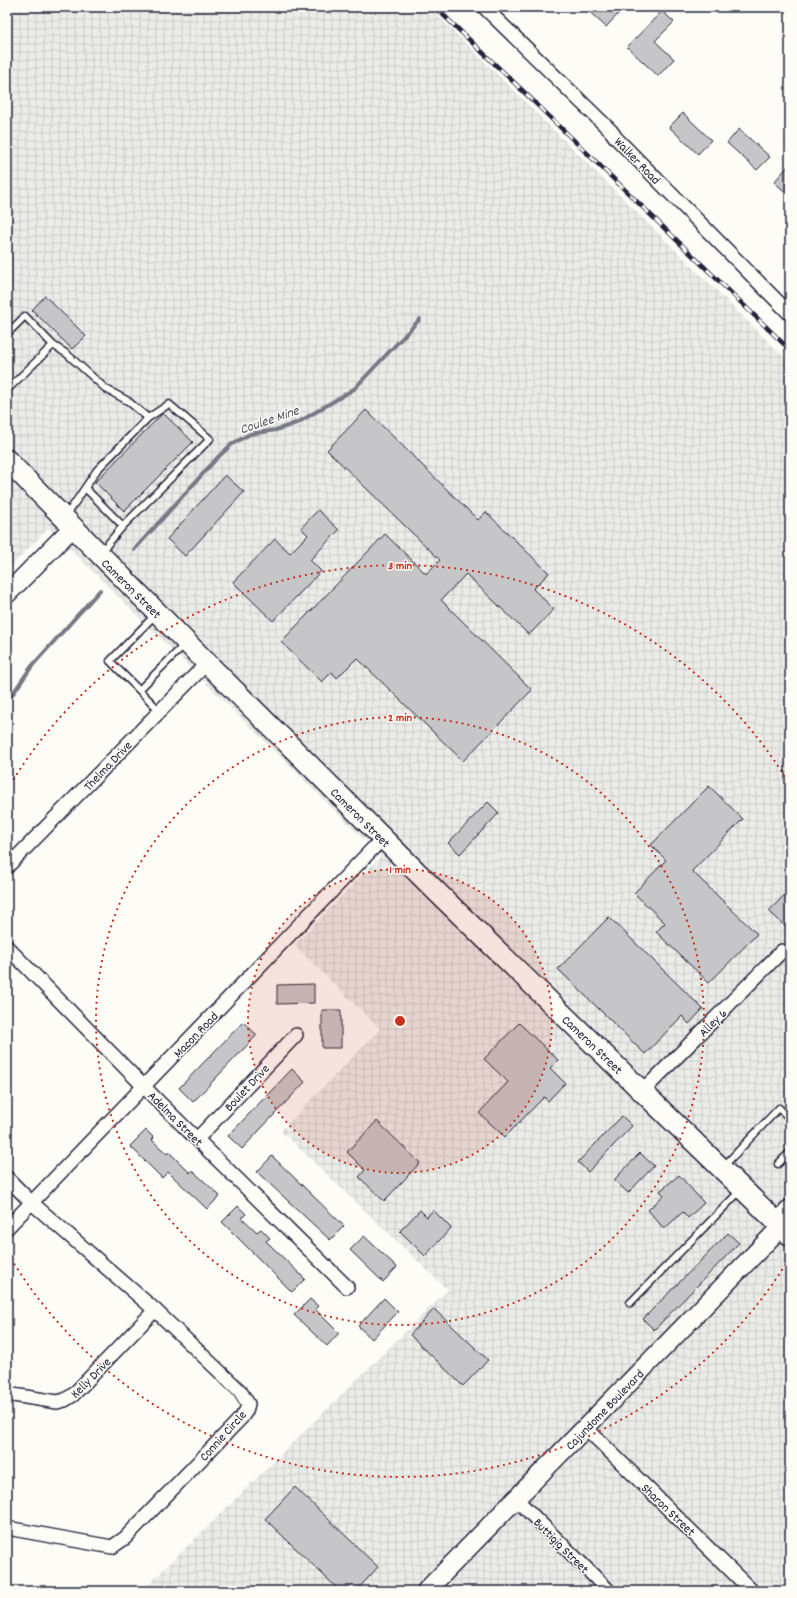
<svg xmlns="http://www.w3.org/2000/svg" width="797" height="1598" font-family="Dekko,sans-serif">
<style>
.industrial{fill:url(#industrial-grid)}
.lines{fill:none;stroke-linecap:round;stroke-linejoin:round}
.stream{stroke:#787885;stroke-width:4}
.building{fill:#c6c6c8;stroke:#22223b}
.lane-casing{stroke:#22223b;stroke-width:9}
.street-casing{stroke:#22223b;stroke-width:16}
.secondary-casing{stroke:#22223b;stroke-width:21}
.primary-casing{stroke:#22223b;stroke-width:23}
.lane{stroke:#fdfcf7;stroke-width:6}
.street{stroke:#fdfcf7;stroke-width:13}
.secondary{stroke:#fdfcf7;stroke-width:18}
.primary{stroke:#fdfcf7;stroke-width:20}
.rail-casing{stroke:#22223b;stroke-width:4.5}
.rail{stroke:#fdfcf7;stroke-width:3;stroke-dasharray:9;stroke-linecap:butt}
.ring{fill:none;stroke:#c8321e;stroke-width:2;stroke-dasharray:2 4}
.labels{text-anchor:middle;stroke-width:3;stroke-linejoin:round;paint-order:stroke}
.street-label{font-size:13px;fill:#22223b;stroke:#fdfcf7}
.water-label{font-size:14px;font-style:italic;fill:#545466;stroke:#fdfcf7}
.centre{fill:#c8321e;stroke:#fdfcf7;stroke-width:2}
.ring-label{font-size:12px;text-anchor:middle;font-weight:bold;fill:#c8321e;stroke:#fdfcf7;stroke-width:3;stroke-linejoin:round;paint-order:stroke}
</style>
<defs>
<pattern id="industrial-grid" width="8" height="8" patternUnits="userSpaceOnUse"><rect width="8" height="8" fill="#ecece9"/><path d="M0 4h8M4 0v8" fill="none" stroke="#cacac9"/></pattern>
</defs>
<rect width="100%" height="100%" fill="#fdfcf7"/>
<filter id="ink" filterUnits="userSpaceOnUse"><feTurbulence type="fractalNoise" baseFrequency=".025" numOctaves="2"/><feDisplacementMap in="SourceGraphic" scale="8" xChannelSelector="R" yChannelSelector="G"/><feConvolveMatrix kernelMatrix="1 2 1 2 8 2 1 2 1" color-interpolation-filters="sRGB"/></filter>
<g filter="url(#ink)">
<path class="industrial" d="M7,7H429L790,363V1591H142L448,1290L281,1131L380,1029L294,945L381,856L49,528L7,570Z"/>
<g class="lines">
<path class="stream" d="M134,550L218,457L232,444L250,434L276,430L299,422L354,389L420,319
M7,702L32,666L100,590"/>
</g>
<path class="building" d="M584,7H613L619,13L606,27Z
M662,11L674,22L655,41L674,59L658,76L627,47Z
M683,113L711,140L698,154L669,127Z
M739,129L770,157L757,170L727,143Z
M790,164V196L774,182Z
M45,296L86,336L72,349L32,310Z
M366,410L478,520L486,512L549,573L533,589L554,609L529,635L466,574L441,600L532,690L463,761L357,658L337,678L332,672L322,682L281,642L385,534L426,574L440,560L327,450Z
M163,413L193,442L124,511L95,482Z
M225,475L244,492L185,556L167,539Z
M318,510L339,530L310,560L321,571L273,621L233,582L275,539L290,553L308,535L301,528Z
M709,786L743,819L692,871L757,934L709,983L656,932L665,923L634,893L666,860L651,845Z
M488,802L499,813L460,854L448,843Z
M790,889V931L769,911Z
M609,917L703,1009L689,1024L682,1016L645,1054L558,969Z
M314,984V1003L277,1004V985Z
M322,1010H341V1048H322Z
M243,1022L257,1035L193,1102L179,1088Z
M519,1023L558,1060L550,1068L565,1083L548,1101L544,1097L505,1137L479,1113L508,1082L484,1059Z
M292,1069L305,1082L242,1149L228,1136Z
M622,1116L632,1126L588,1172L578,1162Z
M377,1121L420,1163L384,1201L359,1177L365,1170L347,1152Z
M146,1130L154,1138L152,1140L167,1154L169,1152L190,1173L192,1170L220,1196L207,1209L168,1172L162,1178L130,1146Z
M640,1153L654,1166L628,1193L614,1180Z
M272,1156L344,1226L330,1240L257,1172Z
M679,1175L704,1203L688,1218L683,1212L664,1229L648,1210L664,1195L660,1191Z
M238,1206L246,1214L242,1218L257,1232L261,1229L270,1238L266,1241L305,1279L292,1292L222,1222Z
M420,1210L427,1217L433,1210L451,1228L425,1256L400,1231Z
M728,1233L739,1243L654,1330L643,1319Z
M364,1236L397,1267L383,1282L350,1250Z
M384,1298L398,1312L372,1339L358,1326Z
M310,1299L318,1306L315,1309L339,1333L327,1346L294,1315Z
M434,1309L488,1360L463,1386L410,1335Z
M295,1487L378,1567L356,1591H340L265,1519Z"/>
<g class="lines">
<defs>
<path id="lane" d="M7,334L25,316L53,345L7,390
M53,345L67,354L106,389L128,401L148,418L97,470L66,516
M85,488L123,526L101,552
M123,526L210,439L169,404L148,418
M156,614L110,661L160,711
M139,690L184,645
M778,1164L790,1152
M723,1167L779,1108L790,1119
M630,1303L741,1190"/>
<path id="street" d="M484,7L611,131L616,138L790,314
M7,867L207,663
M7,947L159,1102L347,1287
M642,1092L782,951
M197,1139L296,1035
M7,1178L32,1203L155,1310L240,1391L248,1404L246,1411L241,1418L125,1538L112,1547L7,1528
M775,1221L790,1206
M7,1228L383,838
M7,1394L57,1402L65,1400L73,1395L155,1310
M586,1428L752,1591
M516,1499L609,1591"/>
<path id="secondary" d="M7,594L73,527
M426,1591L781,1227"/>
<path id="primary" d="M7,460L207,663L440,895L790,1235"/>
</defs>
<use href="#lane" class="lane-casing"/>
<use href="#street" class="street-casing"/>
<use href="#secondary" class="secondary-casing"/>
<use href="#primary" class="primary-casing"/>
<use href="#lane" class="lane"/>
<use href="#street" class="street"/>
<use href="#secondary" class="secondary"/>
<use href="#primary" class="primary"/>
<defs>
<path id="rail" d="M435,7L524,92L790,350"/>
</defs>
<use href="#rail" class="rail-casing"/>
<use href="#rail" class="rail"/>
</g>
</g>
<circle cx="400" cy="1021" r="152" fill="#c8321e" fill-opacity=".12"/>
<g class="ring">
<circle cx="400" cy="1021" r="152"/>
<circle cx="400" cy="1021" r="304"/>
<path d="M789 1259A456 456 0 0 1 7 1252M7 790A456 456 0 0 1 789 783"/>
</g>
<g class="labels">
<g class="street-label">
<text transform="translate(638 160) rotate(46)" y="5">Walker Road</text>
<text transform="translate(132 588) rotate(45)" y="5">Cameron Street</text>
<text transform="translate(107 765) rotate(-46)" y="5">Thelma Drive</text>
<text transform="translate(361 817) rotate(45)" y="5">Cameron Street</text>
<text transform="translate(712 1022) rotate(-45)" y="5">Alley 6</text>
<text transform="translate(195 1034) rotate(-46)" y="5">Macon Road</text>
<text transform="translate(593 1044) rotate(44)" y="5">Cameron Street</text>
<text transform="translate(246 1087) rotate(-47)" y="5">Boulet Drive</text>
<text transform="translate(176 1118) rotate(45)" y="5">Adelma Street</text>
<text transform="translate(90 1377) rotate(-45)" y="5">Kelly Drive</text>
<text transform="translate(604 1409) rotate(-46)" y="5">Cajundome Boulevard</text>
<text transform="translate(222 1435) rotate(-48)" y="5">Connie Circle</text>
<text transform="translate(669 1509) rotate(44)" y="5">Sharon Street</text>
<text transform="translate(562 1545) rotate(45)" y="5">Buttigig Street</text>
</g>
<g class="water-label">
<text transform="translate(269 419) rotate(-19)" y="5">Coulee Mine</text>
</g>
</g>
<circle cx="400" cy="1021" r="6" class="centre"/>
<g class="ring-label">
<text x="400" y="569">3 min</text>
<text x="400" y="721">2 min</text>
<text x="400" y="873">1 min</text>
</g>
<rect width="797" height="1598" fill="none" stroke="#fdfcf7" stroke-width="24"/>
<rect x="12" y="12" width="773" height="1574" fill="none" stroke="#22223b" stroke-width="1.5" filter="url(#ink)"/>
</svg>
